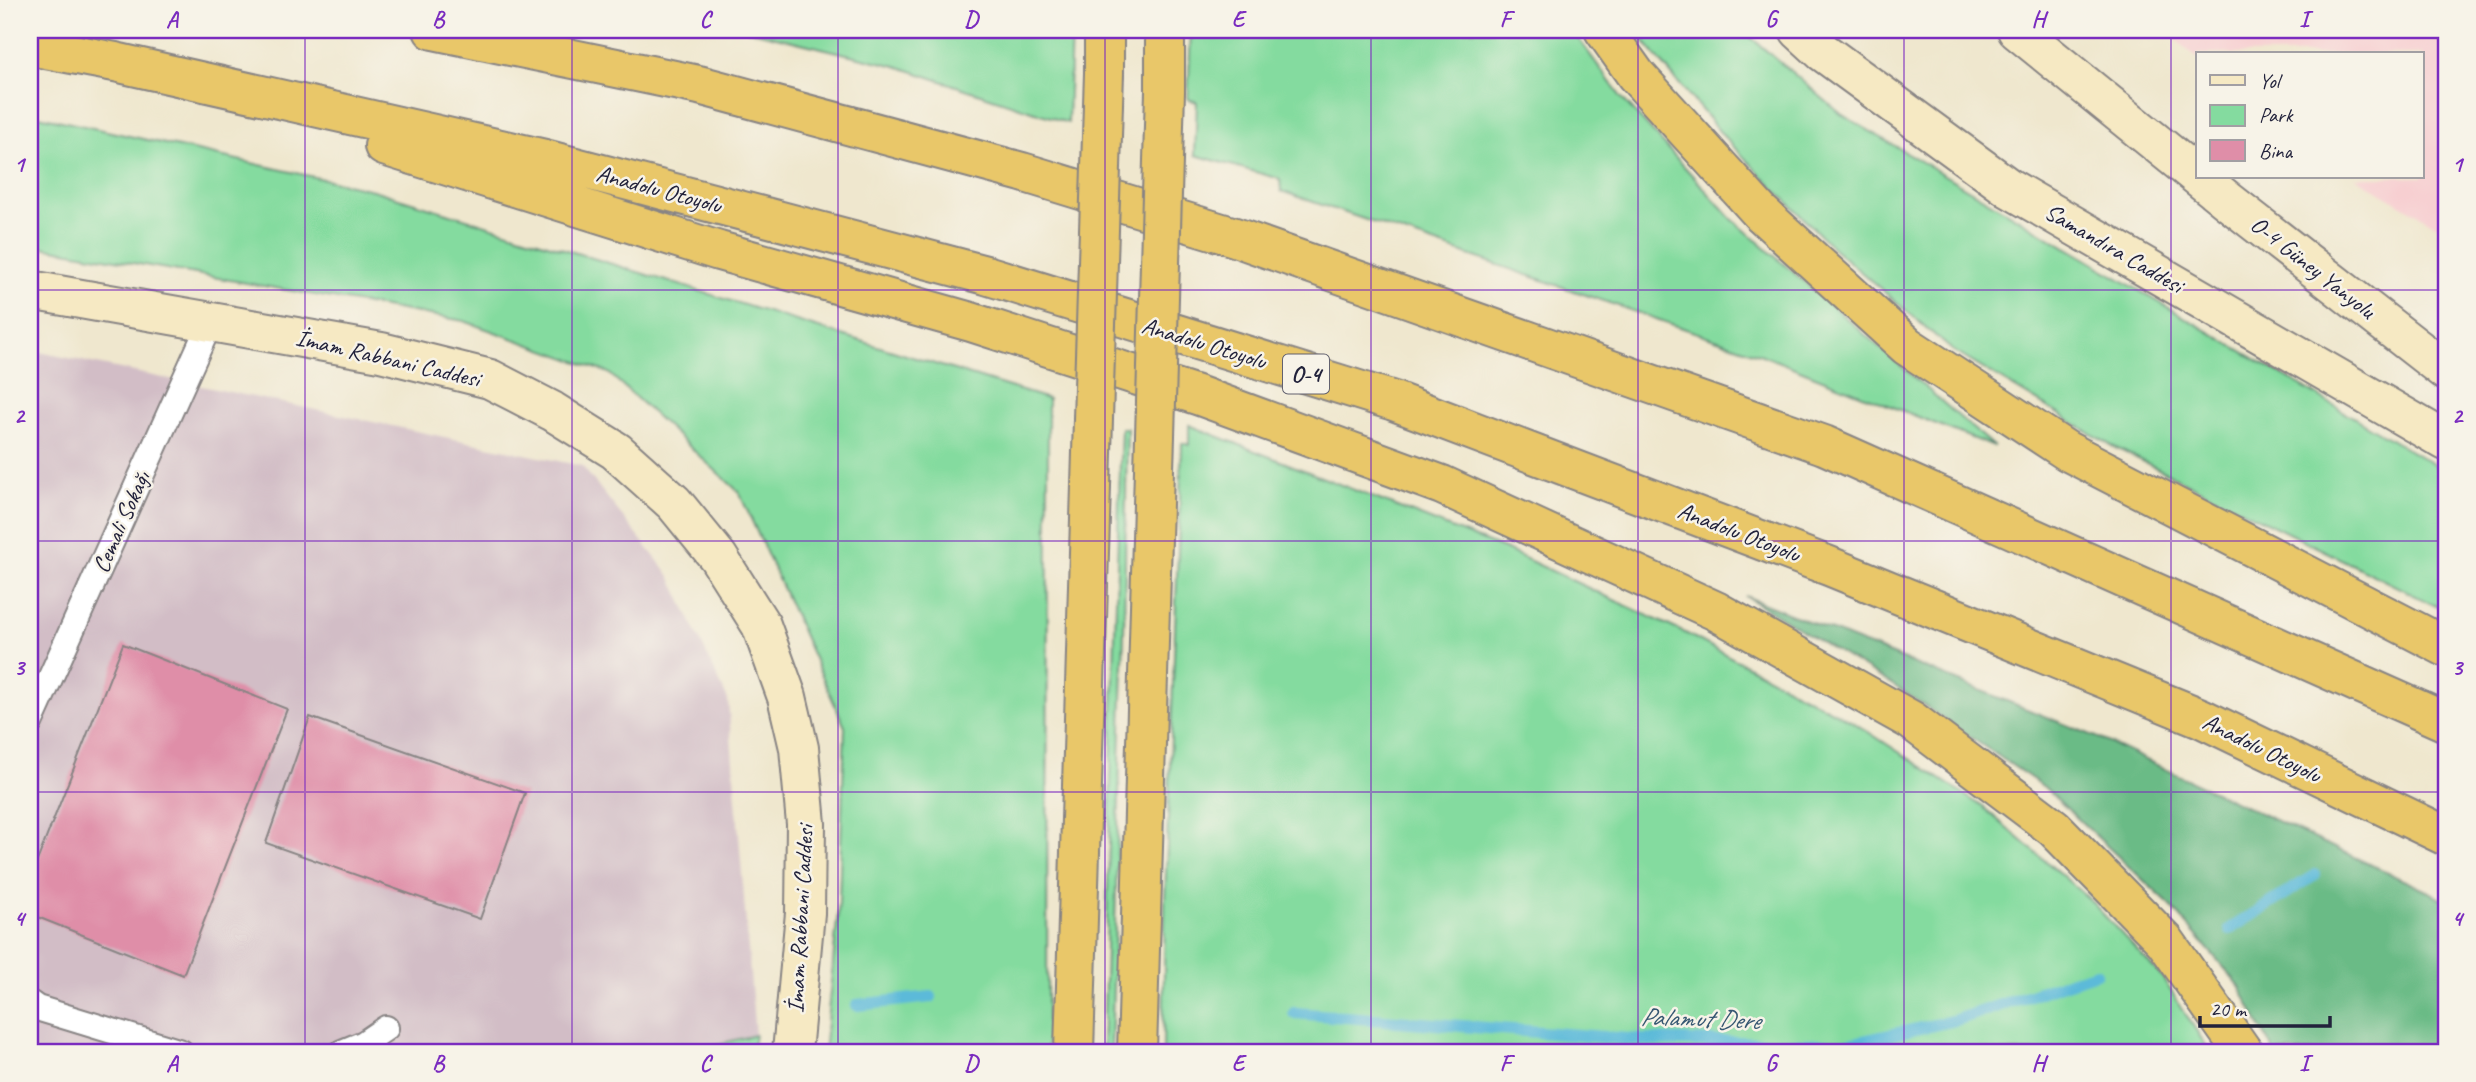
<svg xmlns="http://www.w3.org/2000/svg" width="2476" height="1082" font-family="Caveat,sans-serif">
<style>
.built{fill:#f7cfd1}
.industrial{fill:#d2bdc6}
.green{fill:#84db9f;stroke:#537e6d;stroke-width:2}
.forest{fill:#6bbb86;stroke:#466e60;stroke-width:2}
.lines{fill:none;stroke-linecap:round;stroke-linejoin:round}
.stream{stroke:#5bbad9;stroke-width:12}
.building{fill:#df8ea8}
.service-casing{stroke:#888484;stroke-width:28}
.secondary-casing{stroke:#888484;stroke-width:42}
.motorway-casing{stroke:#888484;stroke-width:42}
.service{stroke:#fff;stroke-width:24}
.secondary{stroke:#f6e9c3;stroke-width:38}
.motorway{stroke:#e9c769;stroke-width:38}
.motorway-bridge-casing{stroke:#888484;stroke-width:42;stroke-linecap:butt}
.motorway-bridge{stroke:#e9c769;stroke-width:38}
.grid{fill:none;stroke:#7b2cbf;stroke-width:2;stroke-opacity:0.55}
.labels{text-anchor:middle;stroke-width:5;stroke-linejoin:round;paint-order:stroke}
.shield{fill:#f7f3e8;stroke:#62616f;stroke-width:2}
.shield-label{font-size:23px;font-weight:bold;fill:#22223b}
.street-label{font-size:24px;fill:#22223b;stroke:#f7f3e8}
.water-label{font-size:26px;font-style:italic;fill:#365772;stroke:#f7f3e8}
.neatline{fill:none;stroke:#7b2cbf;stroke-width:2.5}
.grid-label{font-size:23px;text-anchor:middle;font-weight:bold;fill:#7b2cbf}
</style>
<rect width="100%" height="100%" fill="#f7f3e8"/>
<filter id="ink" filterUnits="userSpaceOnUse"><feTurbulence type="fractalNoise" baseFrequency=".0143" numOctaves="2"/><feDisplacementMap in="SourceGraphic" scale="14" xChannelSelector="R" yChannelSelector="G"/><feConvolveMatrix kernelMatrix="1 2 1 2 8 2 1 2 1" color-interpolation-filters="sRGB"/></filter>
<filter id="wash" filterUnits="userSpaceOnUse"><feTurbulence type="fractalNoise" baseFrequency=".00686" numOctaves="4" result="noise"/><feDisplacementMap in="SourceGraphic" scale="28" xChannelSelector="R" yChannelSelector="G"/><feGaussianBlur stdDeviation="1.57" result="paint"/><feColorMatrix in="noise" values="0 0 0 0 0 0 0 0 0 0 0 0 0 0 0 0 0 1.4 0 .05"/><feComposite in="paint" operator="in"/></filter>
<g filter="url(#wash)">
<rect width="100%" height="100%" fill="#efe7ce"/>
<path class="built" d="M2164,30H2446V231L2355,177H2422V54H2198V59Z"/>
<path class="industrial" d="M30,350L582,466L670,576L728,700L755,1035L686,1052H30Z"/>
<path class="green" d="M747,30H1071L1068,123L896,66Z
M1191,30H1572L1621,97L1732,219L1994,447L1762,355L1281,191L1280,179L1195,155L1197,102L1188,99Z
M1634,30H1742L1841,114L2446,472V611L2112,446L1952,350L1833,248L1725,138Z
M30,114L373,190L1048,399L1047,1052H824L839,902L845,727L739,492L609,373L464,321L30,245Z
M1189,425L1509,551L1689,635L1853,722L1983,807L2087,897L2162,977L2210,1052H1163L1165,899L1182,443L1189,445Z
M1121,428H1127L1124,633L1111,1052H1103Z
M755,1035L752,1052H686Z"/>
<path class="forest" d="M1745,596L2099,738L2446,900V1052H2274L2239,985L2171,906L2044,787L1901,690Z"/>
<g class="lines">
<path class="stream" d="M2230,929L2315,875
M857,1005L931,997
M1294,1013L1642,1040L1845,1045L1956,1020L2096,973"/>
</g>
<g id="blocks">
<path class="building" d="M123,644L287,709L183,975L30,914V879Z
M310,717L525,793L480,919L266,843Z"/>
</g>
</g>
<g filter="url(#ink)">
<use href="#blocks" fill-opacity="0" stroke="#888484" stroke-width="2"/>
<g class="lines">
<defs>
<path id="service" d="M30,723L211,321
M30,1003L37,1008L181,1052
M342,1052L364,1043L386,1028"/>
<path id="secondary" d="M1799,30L1823,52L2009,188L2446,441
M2017,30L2228,201L2446,371
M30,290L381,352L490,379L552,411L616,451L674,503L718,557L761,625L787,697L799,748L806,824L805,913L792,1052"/>
<path id="motorway" d="M433,30L699,85L1022,172L1235,237L1824,445L2446,722
M1165,30V91
M1604,30L1636,75L1760,212L1907,346L2067,451L2446,647
M30,46L115,62L545,159L986,275L1394,401L1829,566L2201,718L2446,836
M1104,73V30
M384,146L719,251L971,322L1200,396L1442,485L1716,611L1911,720L2054,828L2165,941L2243,1052
M1074,1052L1093,419
M1137,1052L1155,436"/>
</defs>
<use href="#service" class="service-casing"/>
<use href="#secondary" class="secondary-casing"/>
<use href="#motorway" class="motorway-casing"/>
<use href="#service" class="service"/>
<use href="#secondary" class="secondary"/>
<use href="#motorway" class="motorway"/>
<defs>
<path id="motorway-bridge" d="M1093,419L1104,73
M1155,436L1165,91"/>
</defs>
<use href="#motorway-bridge" class="motorway-bridge-casing"/>
<use href="#motorway-bridge" class="motorway-bridge"/>
</g>
</g>
<path class="grid" d="M305,30V1052M572,30V1052M838,30V1052M1105,30V1052M1371,30V1052M1638,30V1052M1904,30V1052M2171,30V1052M30,290H2446M30,541H2446M30,792H2446"/>
<g class="labels">
<rect class="shield" x="1283" y="354.5" width="46" height="39" rx="5"/>
<g class="shield-label">
<text x="1306" y="382">O-4</text>
</g>
<g class="street-label">
<text transform="translate(659 189) rotate(15)" y="8">Anadolu Otoyolu</text>
<text transform="translate(2114 248) rotate(30)" y="8">Samandıra Caddesi</text>
<text transform="translate(2313 267) rotate(38)" y="8">O-4 Güney Yanyolu</text>
<text transform="translate(1204 343) rotate(17)" y="8">Anadolu Otoyolu</text>
<text transform="translate(388 358) rotate(13)" y="8">İmam Rabbani Caddesi</text>
<text transform="translate(121 522) rotate(-66)" y="8">Cemali Sokağı</text>
<text transform="translate(1739 532) rotate(21)" y="8">Anadolu Otoyolu</text>
<text transform="translate(2262 748) rotate(26)" y="8">Anadolu Otoyolu</text>
<text transform="translate(800 919) rotate(-87)" y="8">İmam Rabbani Caddesi</text>
</g>
<g class="water-label">
<text transform="translate(1700 1018) rotate(2)" y="9">Palamut Dere</text>
</g>
</g>
<rect width="2476" height="1082" fill="none" stroke="#f7f3e8" stroke-width="77"/>
<rect x="2196" y="52" width="228" height="126" fill="#f7f3e8" stroke="#a29fa3" stroke-width="2"/>
<rect x="2210" y="75" width="35" height="10" fill="#f6e9c3" stroke="#a29fa3" stroke-width="2"/>
<text x="2259" y="88" font-size="21" fill="#22223b">Yol</text>
<rect x="2210" y="105" width="35" height="21" fill="#84db9f" stroke="#a29fa3" stroke-width="2"/>
<text x="2259" y="122" font-size="21" fill="#22223b">Park</text>
<rect x="2210" y="140" width="35" height="21" fill="#df8ea8" stroke="#a29fa3" stroke-width="2"/>
<text x="2259" y="158" font-size="21" fill="#22223b">Bina</text>
<path d="M2200 1016v10h130v-10" fill="none" stroke="#22223b" stroke-width="3.5"/>
<text x="2210" y="1016" font-size="21" fill="#22223b" stroke="#f7f3e8" stroke-width="5" paint-order="stroke">20 m</text>
<rect x="38" y="38" width="2400" height="1006" class="neatline"/>
<g class="grid-label">
<text x="172" y="27">A</text>
<text x="438" y="27">B</text>
<text x="705" y="27">C</text>
<text x="971" y="27">D</text>
<text x="1238" y="27">E</text>
<text x="1505" y="27">F</text>
<text x="1771" y="27">G</text>
<text x="2038" y="27">H</text>
<text x="2304" y="27">I</text>
<text x="19" y="172">1</text>
<text x="2457" y="172">1</text>
<text x="19" y="423">2</text>
<text x="2457" y="423">2</text>
<text x="19" y="675">3</text>
<text x="2457" y="675">3</text>
<text x="19" y="926">4</text>
<text x="2457" y="926">4</text>
<text x="172" y="1071">A</text>
<text x="438" y="1071">B</text>
<text x="705" y="1071">C</text>
<text x="971" y="1071">D</text>
<text x="1238" y="1071">E</text>
<text x="1505" y="1071">F</text>
<text x="1771" y="1071">G</text>
<text x="2038" y="1071">H</text>
<text x="2304" y="1071">I</text>
</g>
</svg>
